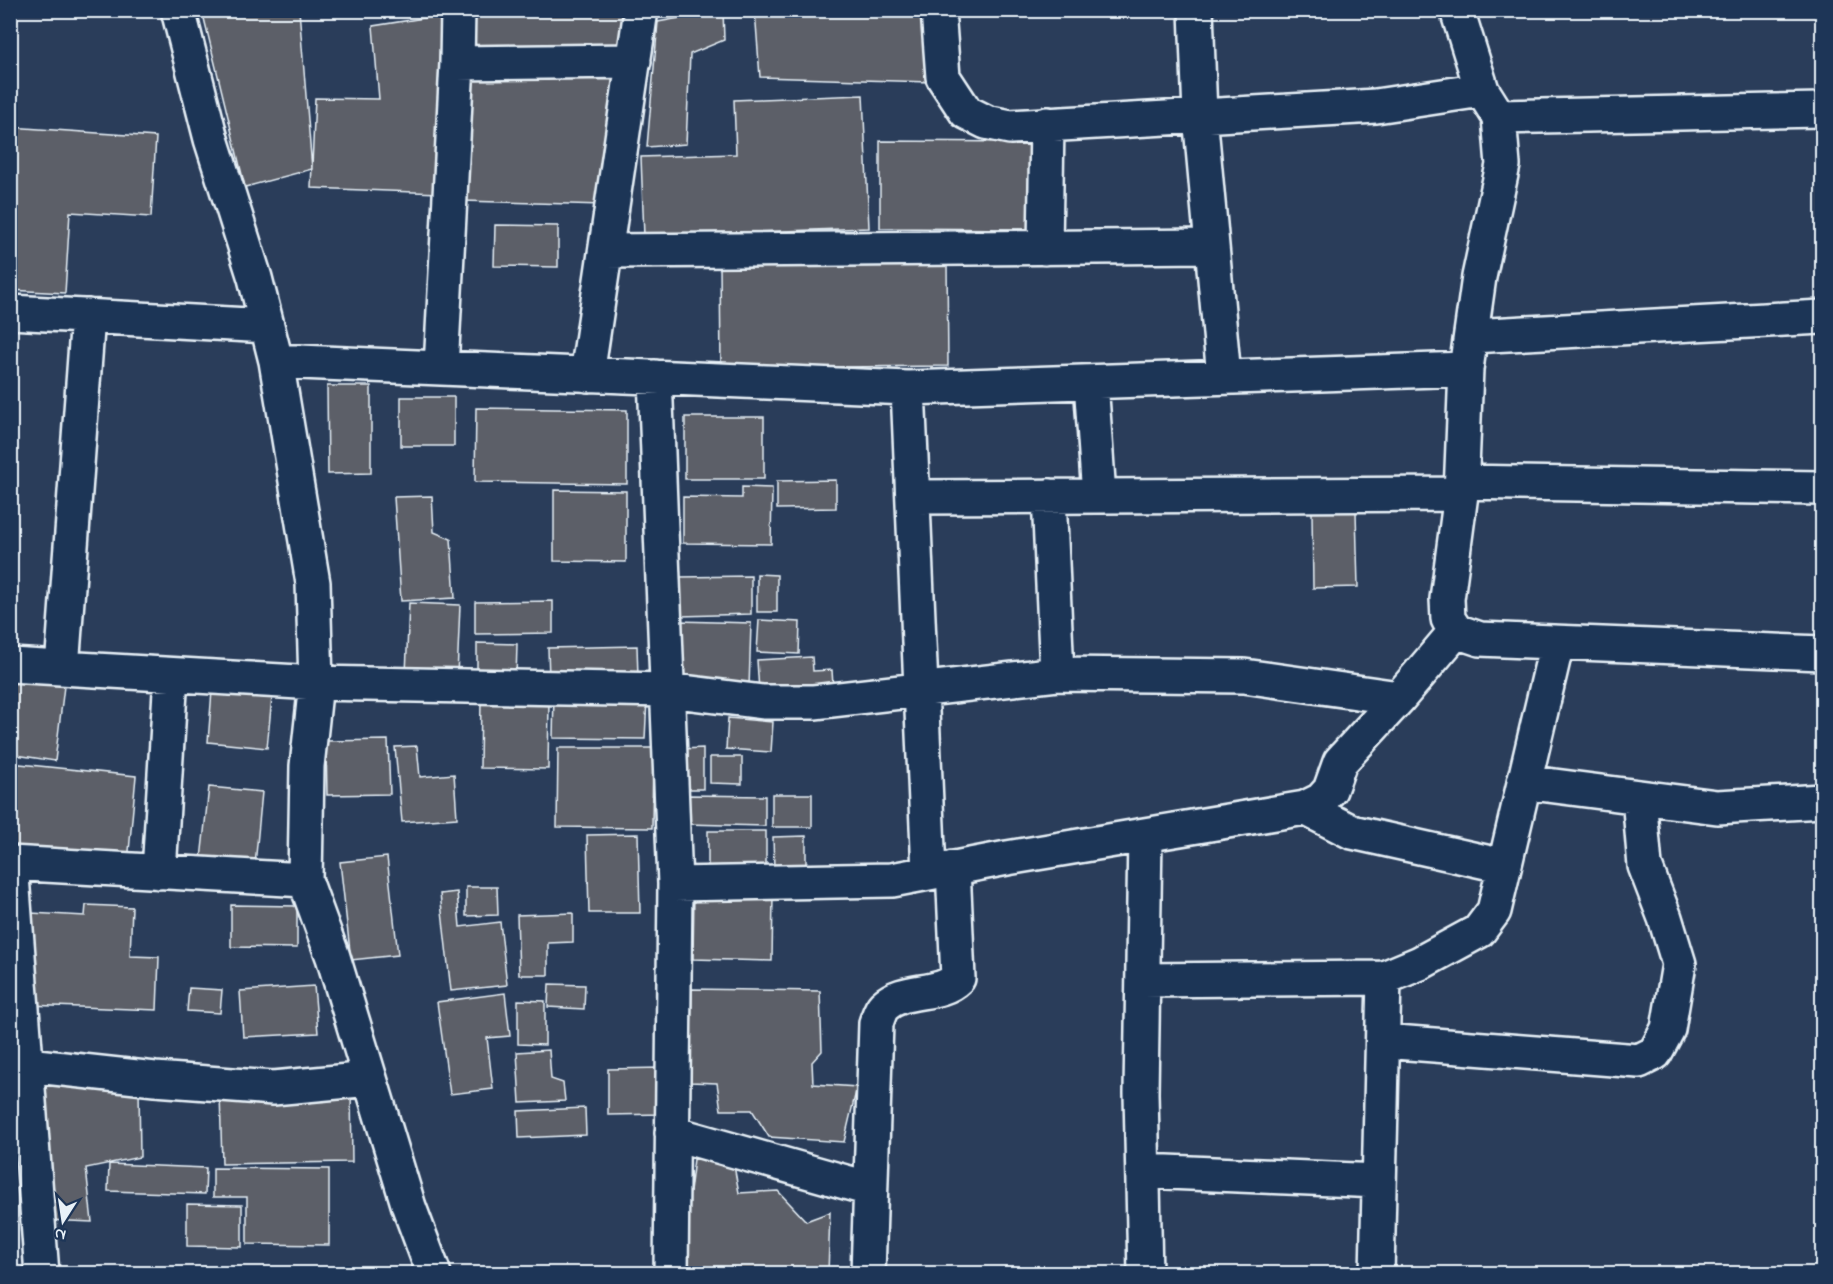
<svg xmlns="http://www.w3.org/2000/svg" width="1833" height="1284" font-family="'Indie Flower',sans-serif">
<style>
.building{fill:#5c5f67;stroke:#e8f1f8;stroke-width:1.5}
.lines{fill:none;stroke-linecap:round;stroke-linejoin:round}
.street-casing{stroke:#e8f1f8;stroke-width:38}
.street{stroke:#1d3557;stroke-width:33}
</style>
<rect width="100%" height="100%" fill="#2a3d5a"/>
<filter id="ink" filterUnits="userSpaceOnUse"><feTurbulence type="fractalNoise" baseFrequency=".0167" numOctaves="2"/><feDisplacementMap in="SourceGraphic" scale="12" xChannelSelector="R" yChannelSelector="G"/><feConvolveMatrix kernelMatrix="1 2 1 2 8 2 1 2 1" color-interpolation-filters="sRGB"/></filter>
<g filter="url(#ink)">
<path class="building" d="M202,10H299L312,169L245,187Z
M472,10H630L625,48L471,51Z
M723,10L724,40L690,54L686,144L647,147L658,22Z
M755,10H925L930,82L760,77Z
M443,15L439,193L311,188L315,98L379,99L373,26Z
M472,77H620L603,205L463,201Z
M863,95L869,228L644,236L641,157L736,154L734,100Z
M10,127L156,137L151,217L70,212L65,293L10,290Z
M880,141L1031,142L1030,229L880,228Z
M495,225L558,226V267L494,266Z
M947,263L948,366L721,368L720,265Z
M327,386H371V473L328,474Z
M401,397H454V446H401Z
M476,408L627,410V484L475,482Z
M685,417H764V479H685Z
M836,480V508L777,509V481Z
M742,487L772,488L771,544L683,543V497L742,498Z
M554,490L626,491V562L554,561Z
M432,496L434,532L451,539L455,598L401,601L394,497Z
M1312,512H1356L1358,587L1313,588Z
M757,574L777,575V612H757Z
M751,576V614L681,616L679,577Z
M553,601V633L475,634V602Z
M409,603L460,605L457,676L406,674Z
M759,620L800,622L799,654L757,652Z
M678,621L751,623L749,688L676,686Z
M477,643L517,644L516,678H477Z
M637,646L638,677L549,678L548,648Z
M812,657L813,671L832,670L833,686L759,691L757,660Z
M10,678L64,686L55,761L10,754Z
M212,691L272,697L267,748L208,742Z
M554,696L647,698L645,739L553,738Z
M481,699L549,700L548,769L480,768Z
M728,718L773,722L771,752L726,749Z
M388,740L390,794L327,795L326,741Z
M417,746L420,777L454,774L457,818L402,822L395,747Z
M558,748H653L652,828L557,827Z
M703,748V789H682V749Z
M710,757H742V784L710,783Z
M10,763L136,776L128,862L10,850Z
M209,787L262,792L255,865L201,859Z
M772,794H812V827H772Z
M686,795L765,796V826L686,824Z
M708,831H766V868H708Z
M638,834L640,913H589L587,835Z
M806,836V867H774L773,837Z
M387,857L398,955L351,960L340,862Z
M466,887H497L498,915L466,916Z
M457,892L460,927L500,922L507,985L451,991L440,894Z
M694,892L773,894L772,961L693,959Z
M86,905L132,907L130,956L159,957L157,1010L28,1005L31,913L85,916Z
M231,905L297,906V948L231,947Z
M573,913V942L548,943V975H519L517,915Z
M549,984L585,985L584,1009L548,1007Z
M314,986L318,1033L243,1037L240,991Z
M189,988L222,990L220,1013L187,1011Z
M692,989L820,991L822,1051L812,1062L813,1084L857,1087L844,1142L769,1137L752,1110H721L717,1083L690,1082Z
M505,993L510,1036L487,1038L493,1089L450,1094L437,1002Z
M518,1000L545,1001V1045L518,1044Z
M549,1050L551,1079L563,1083L565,1101L520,1103L517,1052Z
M662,1068L663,1114L608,1115V1069Z
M39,1081L139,1089L140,1157L86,1168L92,1222L48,1220Z
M351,1091L352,1162L222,1164L220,1093Z
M585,1108L586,1135L519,1138L518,1111Z
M694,1159L733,1160L739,1193L778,1191L806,1221L830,1212L828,1274H774L770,1270H750V1274H680V1232L690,1192Z
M109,1164L206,1168L205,1194L108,1191Z
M213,1168L329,1169V1245L247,1244V1197H213Z
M10,1186L18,1274H10Z
M187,1204L242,1205V1247L187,1246Z"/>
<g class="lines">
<defs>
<path id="street" d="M178,10L211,139L255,278L276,361L313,583L316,683L307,766L305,880L333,957L409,1207L434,1274
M938,10L943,77L966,112L986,122L1010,127L1376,106L1482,90
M1196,10L1200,115L1224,377
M1457,10L1482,90L1499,117L1503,165L1479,277L1466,369L1461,494L1447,599L1448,619L1456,631L1480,639L1822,653
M457,63L634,61
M1499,117L1822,110
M1045,248L1047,124
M606,251L1212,246
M10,312L267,326
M1471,336L1822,317
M276,361L908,388L1466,369
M441,368L457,63L458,10
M587,375L641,10
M655,377L675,884L671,1274
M1091,382L1099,496
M908,388L929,872
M1461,482L1822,488
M1049,496L1057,674
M913,497L1461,494
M10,665L316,683L668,690L763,702H814L1057,674L1244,676L1399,698
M62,668L88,316
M1524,782L1717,807L1822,801
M1305,808L1352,832L1504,866
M1145,835L1141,1093L1145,1274
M10,863L305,880
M11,863L42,1274
M159,872L171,675
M675,884L892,880L1007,858L1305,808L1321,800L1330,790L1340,762L1399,698L1456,631
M1143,980L1384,978L1420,963L1479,931L1494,911L1557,643
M1383,1041L1639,1061L1655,1053L1668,1029L1679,964L1665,918L1645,866L1639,797
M27,1065L155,1079L273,1088L370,1079
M672,1133L870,1189
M1143,1171L1379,1181
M868,1274L876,1023C878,1018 880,1010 884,1006C904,987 939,997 958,978L953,868
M1377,1274L1384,978"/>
</defs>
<use href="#street" class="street-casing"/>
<use href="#street" class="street"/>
</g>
</g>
<rect width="1833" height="1284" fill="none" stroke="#1d3557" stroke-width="36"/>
<rect x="18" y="18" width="1797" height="1248" fill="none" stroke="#e8f1f8" stroke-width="2" filter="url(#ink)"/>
<g transform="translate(63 1221) rotate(192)" stroke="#1d3557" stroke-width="4.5" paint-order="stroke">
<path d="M0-4.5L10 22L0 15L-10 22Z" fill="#e8f1f8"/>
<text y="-9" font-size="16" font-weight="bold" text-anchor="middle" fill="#e8f1f8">N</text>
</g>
</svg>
